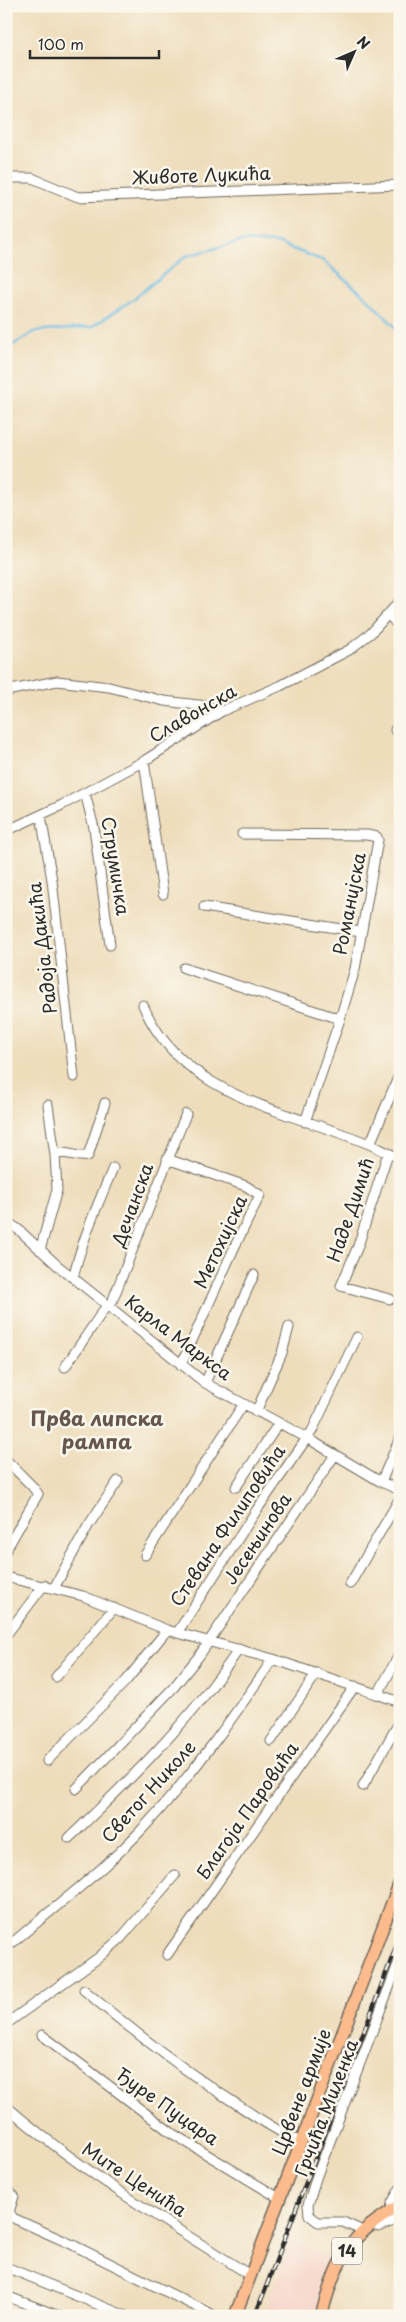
<svg xmlns="http://www.w3.org/2000/svg" width="406" height="2322" font-family="'Playpen Sans',sans-serif">
<style>
.built{fill:#f7d1c6}
.lines{fill:none;stroke-linecap:round;stroke-linejoin:round}
.stream{stroke:#66b9e2;stroke-width:2.5}
.minor-casing{stroke:#6f695d;stroke-width:11}
.major-casing{stroke:#6f695d;stroke-width:14}
.minor{stroke:#fff;stroke-width:9}
.major{stroke:#fbbb8c;stroke-width:11}
.rail-casing{stroke:#2b2b2b;stroke-width:4.5}
.rail{stroke:#fbf7ec;stroke-width:2.5;stroke-dasharray:8;stroke-linecap:butt}
.labels{text-anchor:middle;stroke-width:5;stroke-linejoin:round;paint-order:stroke}
.shield{fill:#fbf7ec;stroke:#696865;stroke-width:1}
.shield-label{font-size:16px;font-weight:bold;fill:#2b2b2b}
.street-label{font-size:18px;fill:#2b2b2b;stroke:#fbf7ec}
.quarter-label{font-size:20px;font-weight:bold;fill:#66574d;stroke:#fbf7ec}
</style>
<rect width="100%" height="100%" fill="#fbf7ec"/>
<filter id="ink" filterUnits="userSpaceOnUse"><feTurbulence type="fractalNoise" baseFrequency=".02" numOctaves="2"/><feDisplacementMap in="SourceGraphic" scale="10" xChannelSelector="R" yChannelSelector="G"/><feConvolveMatrix kernelMatrix="1 2 1 2 8 2 1 2 1" color-interpolation-filters="sRGB"/></filter>
<filter id="wash" filterUnits="userSpaceOnUse"><feTurbulence type="fractalNoise" baseFrequency=".0096" numOctaves="4" result="noise"/><feDisplacementMap in="SourceGraphic" scale="20" xChannelSelector="R" yChannelSelector="G"/><feGaussianBlur stdDeviation="1.12" result="paint"/><feColorMatrix in="noise" values="0 0 0 0 0 0 0 0 0 0 0 0 0 0 0 0 0 1.4 0 .05"/><feComposite in="paint" operator="in"/></filter>
<g filter="url(#wash)">
<rect width="100%" height="100%" fill="#edb"/>
<path class="built" d="M291,2237L332,2261L315,2316H264Z"/>
<g class="lines">
<path class="stream" d="M6,345H13L34,332L92,327L132,300L186,256L244,241L277,243L324,261L368,299L400,332"/>
</g>
</g>
<g filter="url(#ink)">
<g class="lines">
<defs>
<path id="minor" d="M6,178H32L78,197L400,185
M389,615L400,628
M6,691L57,681L109,687L164,701L207,706L222,711
M395,730H400
M144,761L163,894
M85,793L94,828L110,945
M41,816L52,880L74,1077
M6,831L62,805L144,761L222,711L280,686L349,650L371,633L400,601
M242,834L367,835L377,837L378,840L355,969L340,1019L305,1122
M204,907L361,932
M184,968L340,1019
M143,1005C181,1097 287,1110 369,1144C379,1148 389,1154 400,1158
M370,1144L400,1073
M388,1153L358,1246L341,1286L390,1299
M55,1155C66,1150 77,1158 88,1156L105,1103
M167,1159L246,1186L260,1195L235,1246L181,1365
M6,1221L19,1230L57,1265L205,1383L307,1438L381,1482L400,1490
M40,1250L57,1190L55,1155L48,1105
M73,1278C82,1240 98,1204 113,1168
M110,1307L186,1114
M65,1367L107,1305
M205,1383L254,1275
M256,1412L282,1353L289,1327
M6,1460L32,1486L38,1494L6,1550
M381,1482L400,1438
M236,1487L279,1423
M145,1555L243,1405
M6,1577L83,1596L167,1630L273,1659L400,1702
M350,1584L400,1498
M54,1588L88,1526L118,1481
M177,1633L256,1511L312,1431L357,1337
M6,1635L44,1585
M56,1677L114,1608
M378,1694L400,1653
M271,1741L317,1673
M47,1761L126,1681L167,1630
M363,1786L400,1721
M76,1789L174,1687L199,1656L335,1455
M69,1838C131,1779 191,1720 239,1649
M6,1948C53,1908 105,1870 146,1825C194,1773 234,1716 273,1659
M167,1955L355,1686
M84,1990C134,2032 180,2068 235,2103C256,2117 278,2132 301,2142
M6,2024L98,1958L121,1938L175,1875
M42,2035L173,2134L279,2198
M6,2106C81,2171 166,2222 250,2275
M6,2190L14,2196L9,2212L13,2218L73,2245L215,2316
M391,2211L392,2203L400,2189
M371,2225L379,2227L400,2218
M363,2231L343,2222H318L309,2215L308,2205L316,2178L400,1959
M6,2267L126,2316
M6,2296L59,2316"/>
<path id="major" d="M235,2316L400,1882
M321,2316C330,2285 339,2251 365,2230C375,2221 388,2213 400,2205"/>
</defs>
<use href="#minor" class="minor-casing"/>
<use href="#major" class="major-casing"/>
<use href="#minor" class="minor"/>
<use href="#major" class="major"/>
<defs>
<path id="rail" d="M255,2316L400,1937"/>
</defs>
<use href="#rail" class="rail-casing"/>
<use href="#rail" class="rail"/>
</g>
</g>
<g class="labels">
<rect class="shield" x="332" y="2237.5" width="30" height="27" rx="4"/>
<g class="shield-label">
<text x="347" y="2257">14</text>
</g>
<g class="street-label">
<text transform="translate(201 176) rotate(-2)" y="6">Животе Лукића</text>
<text transform="translate(193 714) rotate(-30)" y="6">Славонска</text>
<text transform="translate(115 866) rotate(81)" y="6">Струмичка</text>
<text transform="translate(350 904) rotate(-79)" y="6">Романијска</text>
<text transform="translate(43 948) rotate(-97)" y="6">Радоја Дакића</text>
<text transform="translate(133 1205) rotate(-70)" y="6">Дечанска</text>
<text transform="translate(351 1210) rotate(-71)" y="6">Наде Димић</text>
<text transform="translate(221 1242) rotate(-65)" y="6">Метохијска</text>
<text transform="translate(178 1338) rotate(37)" y="6">Карла Маркса</text>
<text transform="translate(228 1526) rotate(-56)" y="6">Стевана Филиповића</text>
<text transform="translate(258 1539) rotate(-56)" y="6">Јесењинова</text>
<text transform="translate(149 1792) rotate(-48)" y="6">Светог Николе</text>
<text transform="translate(248 1811) rotate(-55)" y="6">Благоја Паровића</text>
<text transform="translate(302 2092) rotate(-69)" y="6">Црвене армије</text>
<text transform="translate(167 2107) rotate(35)" y="6">Ђуре Пуцара</text>
<text transform="translate(327 2108) rotate(-69)" y="6">Грчића Миленка</text>
<text transform="translate(134 2180) rotate(33)" y="6">Мите Ценића</text>
</g>
<g class="quarter-label">
<text x="97" y="1426">Прва липска<tspan x="97" dy="23">рампа</tspan></text>
</g>
</g>
<rect width="406" height="2322" fill="none" stroke="#fbf7ec" stroke-width="25"/>
<g transform="translate(354 52) rotate(45)" stroke="#fbf7ec" stroke-width="4" paint-order="stroke">
<path d="M0-4L9 19L0 12L-9 19Z" fill="#2b2b2b"/>
<text y="-8" font-size="14" font-weight="bold" text-anchor="middle" fill="#2b2b2b">N</text>
</g>
<path d="M30 50v8h129v-8" fill="none" stroke="#2b2b2b" stroke-width="2.5"/>
<text x="38" y="50" font-size="15" fill="#2b2b2b" stroke="#fbf7ec" stroke-width="4" paint-order="stroke">100 m</text>
</svg>
